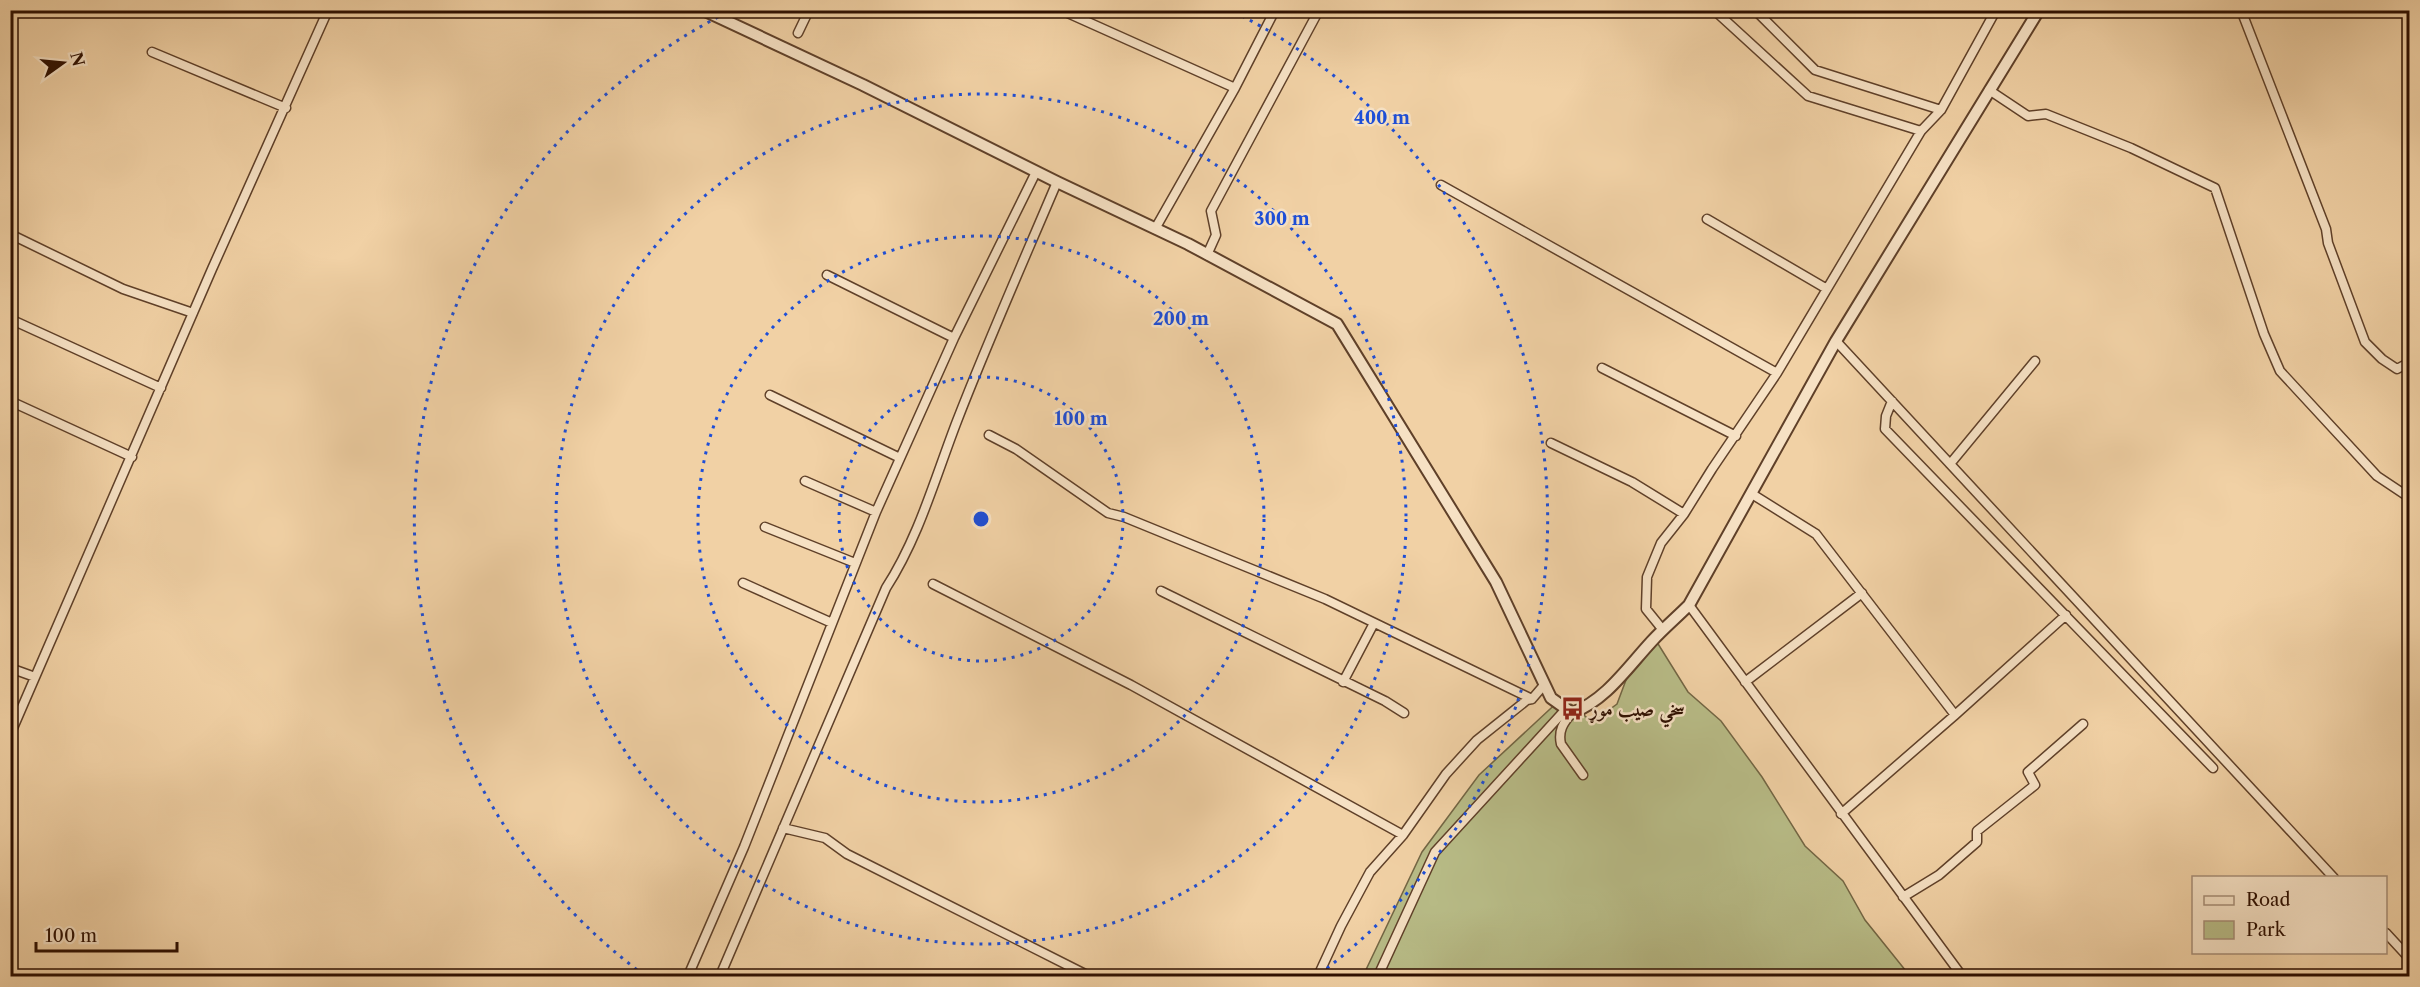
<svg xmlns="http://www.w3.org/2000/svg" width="2420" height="987" font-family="'Libre Caslon Text',Amiri,serif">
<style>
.green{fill:#b8bc87;stroke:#736644;stroke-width:1.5}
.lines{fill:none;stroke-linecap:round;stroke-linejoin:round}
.minor-casing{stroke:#5f4029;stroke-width:11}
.tertiary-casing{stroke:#5f4029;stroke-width:14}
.minor{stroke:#f6e1c4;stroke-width:8}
.tertiary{stroke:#f6e1c4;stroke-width:10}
.ring{fill:none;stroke:#1d4ed8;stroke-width:3;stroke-dasharray:3 6}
.labels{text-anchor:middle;stroke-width:5;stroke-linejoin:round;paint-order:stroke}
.poi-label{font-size:20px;font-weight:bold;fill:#2e0f00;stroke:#f6e1c4;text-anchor:start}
.centre{fill:#1d4ed8;stroke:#f6e1c4;stroke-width:3}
.ring-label{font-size:18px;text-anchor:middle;font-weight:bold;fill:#1d4ed8;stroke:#f6e1c4;stroke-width:5;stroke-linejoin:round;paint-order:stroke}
</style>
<rect width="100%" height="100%" fill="#f1d1a5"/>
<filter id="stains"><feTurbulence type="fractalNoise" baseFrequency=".00333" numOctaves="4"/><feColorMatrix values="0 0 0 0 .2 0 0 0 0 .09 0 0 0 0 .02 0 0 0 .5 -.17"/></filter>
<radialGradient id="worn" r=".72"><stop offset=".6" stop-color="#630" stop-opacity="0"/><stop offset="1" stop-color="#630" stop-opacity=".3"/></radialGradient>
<path class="green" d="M1655,639L1688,692L1721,721L1762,777L1805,846L1843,881L1865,920L1910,976H1363L1422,852L1479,775L1563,697L1592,722L1617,704L1632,664Z"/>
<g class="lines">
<defs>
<path id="minor" d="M1061,10L1235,88
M1714,10L1808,96L1921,131
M1755,10L1815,70L1941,110
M2241,10L2326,229L2328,243L2365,342L2382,359L2397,369L2410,362
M798,33L809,10
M152,52L286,108
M1989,90L2028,116L2046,114L2131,148L2215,188L2264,334L2280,371L2377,476L2410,498
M1441,185L1777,373
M1707,219L1827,289
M1155,229L1235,88L1275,10
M10,234L123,289L193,313
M1207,255L1216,235L1211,211L1319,10
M827,275L954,338
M10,319L161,388
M1836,341L2334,878
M1602,368L1736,436
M770,395L900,458
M10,401L132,457
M1892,401L1886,416L1885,429L2213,768
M989,435L1016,449L1108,513L1124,517L1325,599L1532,699
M1551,443L1632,482L1684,514
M1950,464L2035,361
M805,481L876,512
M1752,494L1816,534L1955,715
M765,527L855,563
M743,583L832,623
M933,584L1131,685L1403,835
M1161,591L1385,701L1404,713
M1689,605L1962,976
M1663,630L1646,609L1647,577L1661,543L1684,514L1712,469L1777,373L1921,131L1941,110L1996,10
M10,668L35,677
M1343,682L1374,623
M1745,682L1862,593
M1572,713C1563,723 1558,731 1561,744L1583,775
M10,735L212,269L328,10
M1841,814L1955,715L2066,615
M783,828L825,838L847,854L1089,976
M1903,897L1939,875L1977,842V831L2035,785L2028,772L2083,724
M2386,933L2410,959
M688,976L744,847L876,512L954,338L1036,172
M720,976L886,588C919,537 935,478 957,421C988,341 1023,262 1057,182
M1318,976L1341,926L1370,872L1403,835L1446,774L1477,740L1527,700L1532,699L1544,685
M1378,976L1435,852L1566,709"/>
<path id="tertiary" d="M703,10L863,85L1057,182L1188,244L1337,324L1496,582L1551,698L1572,713C1606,700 1627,668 1652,641C1663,629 1677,617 1689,605L1836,341L2039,10"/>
</defs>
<use href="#minor" class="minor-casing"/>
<use href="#tertiary" class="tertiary-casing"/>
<use href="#minor" class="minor"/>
<use href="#tertiary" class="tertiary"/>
</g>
<g class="ring">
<circle cx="981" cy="519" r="142"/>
<circle cx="981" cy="519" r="283"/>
<circle cx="981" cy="519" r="425"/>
<path d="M644 975A567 567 0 0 1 728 12M1234 12A567 567 0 0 1 1318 975"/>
</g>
<defs>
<symbol id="bus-bare" viewBox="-9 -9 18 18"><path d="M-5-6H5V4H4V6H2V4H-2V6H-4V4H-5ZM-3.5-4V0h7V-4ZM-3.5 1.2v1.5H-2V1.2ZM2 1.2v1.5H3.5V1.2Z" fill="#8f2418" stroke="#f6e1c4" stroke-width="2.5" paint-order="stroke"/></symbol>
</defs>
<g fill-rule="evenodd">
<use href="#bus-bare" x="1556" y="692" width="33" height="33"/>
</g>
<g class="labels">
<g class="poi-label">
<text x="1590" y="716">سخي صیب موړ</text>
</g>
</g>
<circle cx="981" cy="519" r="9" class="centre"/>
<g class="ring-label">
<text x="1382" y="124">400 m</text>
<text x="1282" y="225">300 m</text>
<text x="1181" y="325">200 m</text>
<text x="1081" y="425">100 m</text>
</g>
<rect width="2420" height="987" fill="none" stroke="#f1d1a5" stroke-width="36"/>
<rect x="12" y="12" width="2396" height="963" fill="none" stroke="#2e0f00" stroke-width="3"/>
<rect x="18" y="18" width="2384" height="951" fill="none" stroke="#2e0f00" stroke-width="1.5"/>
<rect x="2192" y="876" width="195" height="78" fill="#f6e1c4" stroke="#a68d76" stroke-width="1.5"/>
<rect x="2204" y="896" width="30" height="9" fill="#f6e1c4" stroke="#a68d76" stroke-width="1.5"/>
<text x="2246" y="906" font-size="18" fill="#2e0f00">Road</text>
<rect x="2204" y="921" width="30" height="18" fill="#b8bc87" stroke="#a68d76" stroke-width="1.5"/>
<text x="2246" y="936" font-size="18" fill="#2e0f00">Park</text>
<g transform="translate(63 63) rotate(75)" stroke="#f6e1c4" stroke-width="4.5" paint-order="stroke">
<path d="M0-4.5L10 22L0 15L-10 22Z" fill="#2e0f00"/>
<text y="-9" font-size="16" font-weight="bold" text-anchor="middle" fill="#2e0f00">N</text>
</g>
<path d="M36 942v9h141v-9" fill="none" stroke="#2e0f00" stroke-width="3"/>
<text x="45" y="942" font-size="18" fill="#2e0f00" stroke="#f6e1c4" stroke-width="4.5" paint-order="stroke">100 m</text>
<rect width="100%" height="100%" filter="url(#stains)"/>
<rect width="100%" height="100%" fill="url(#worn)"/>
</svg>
